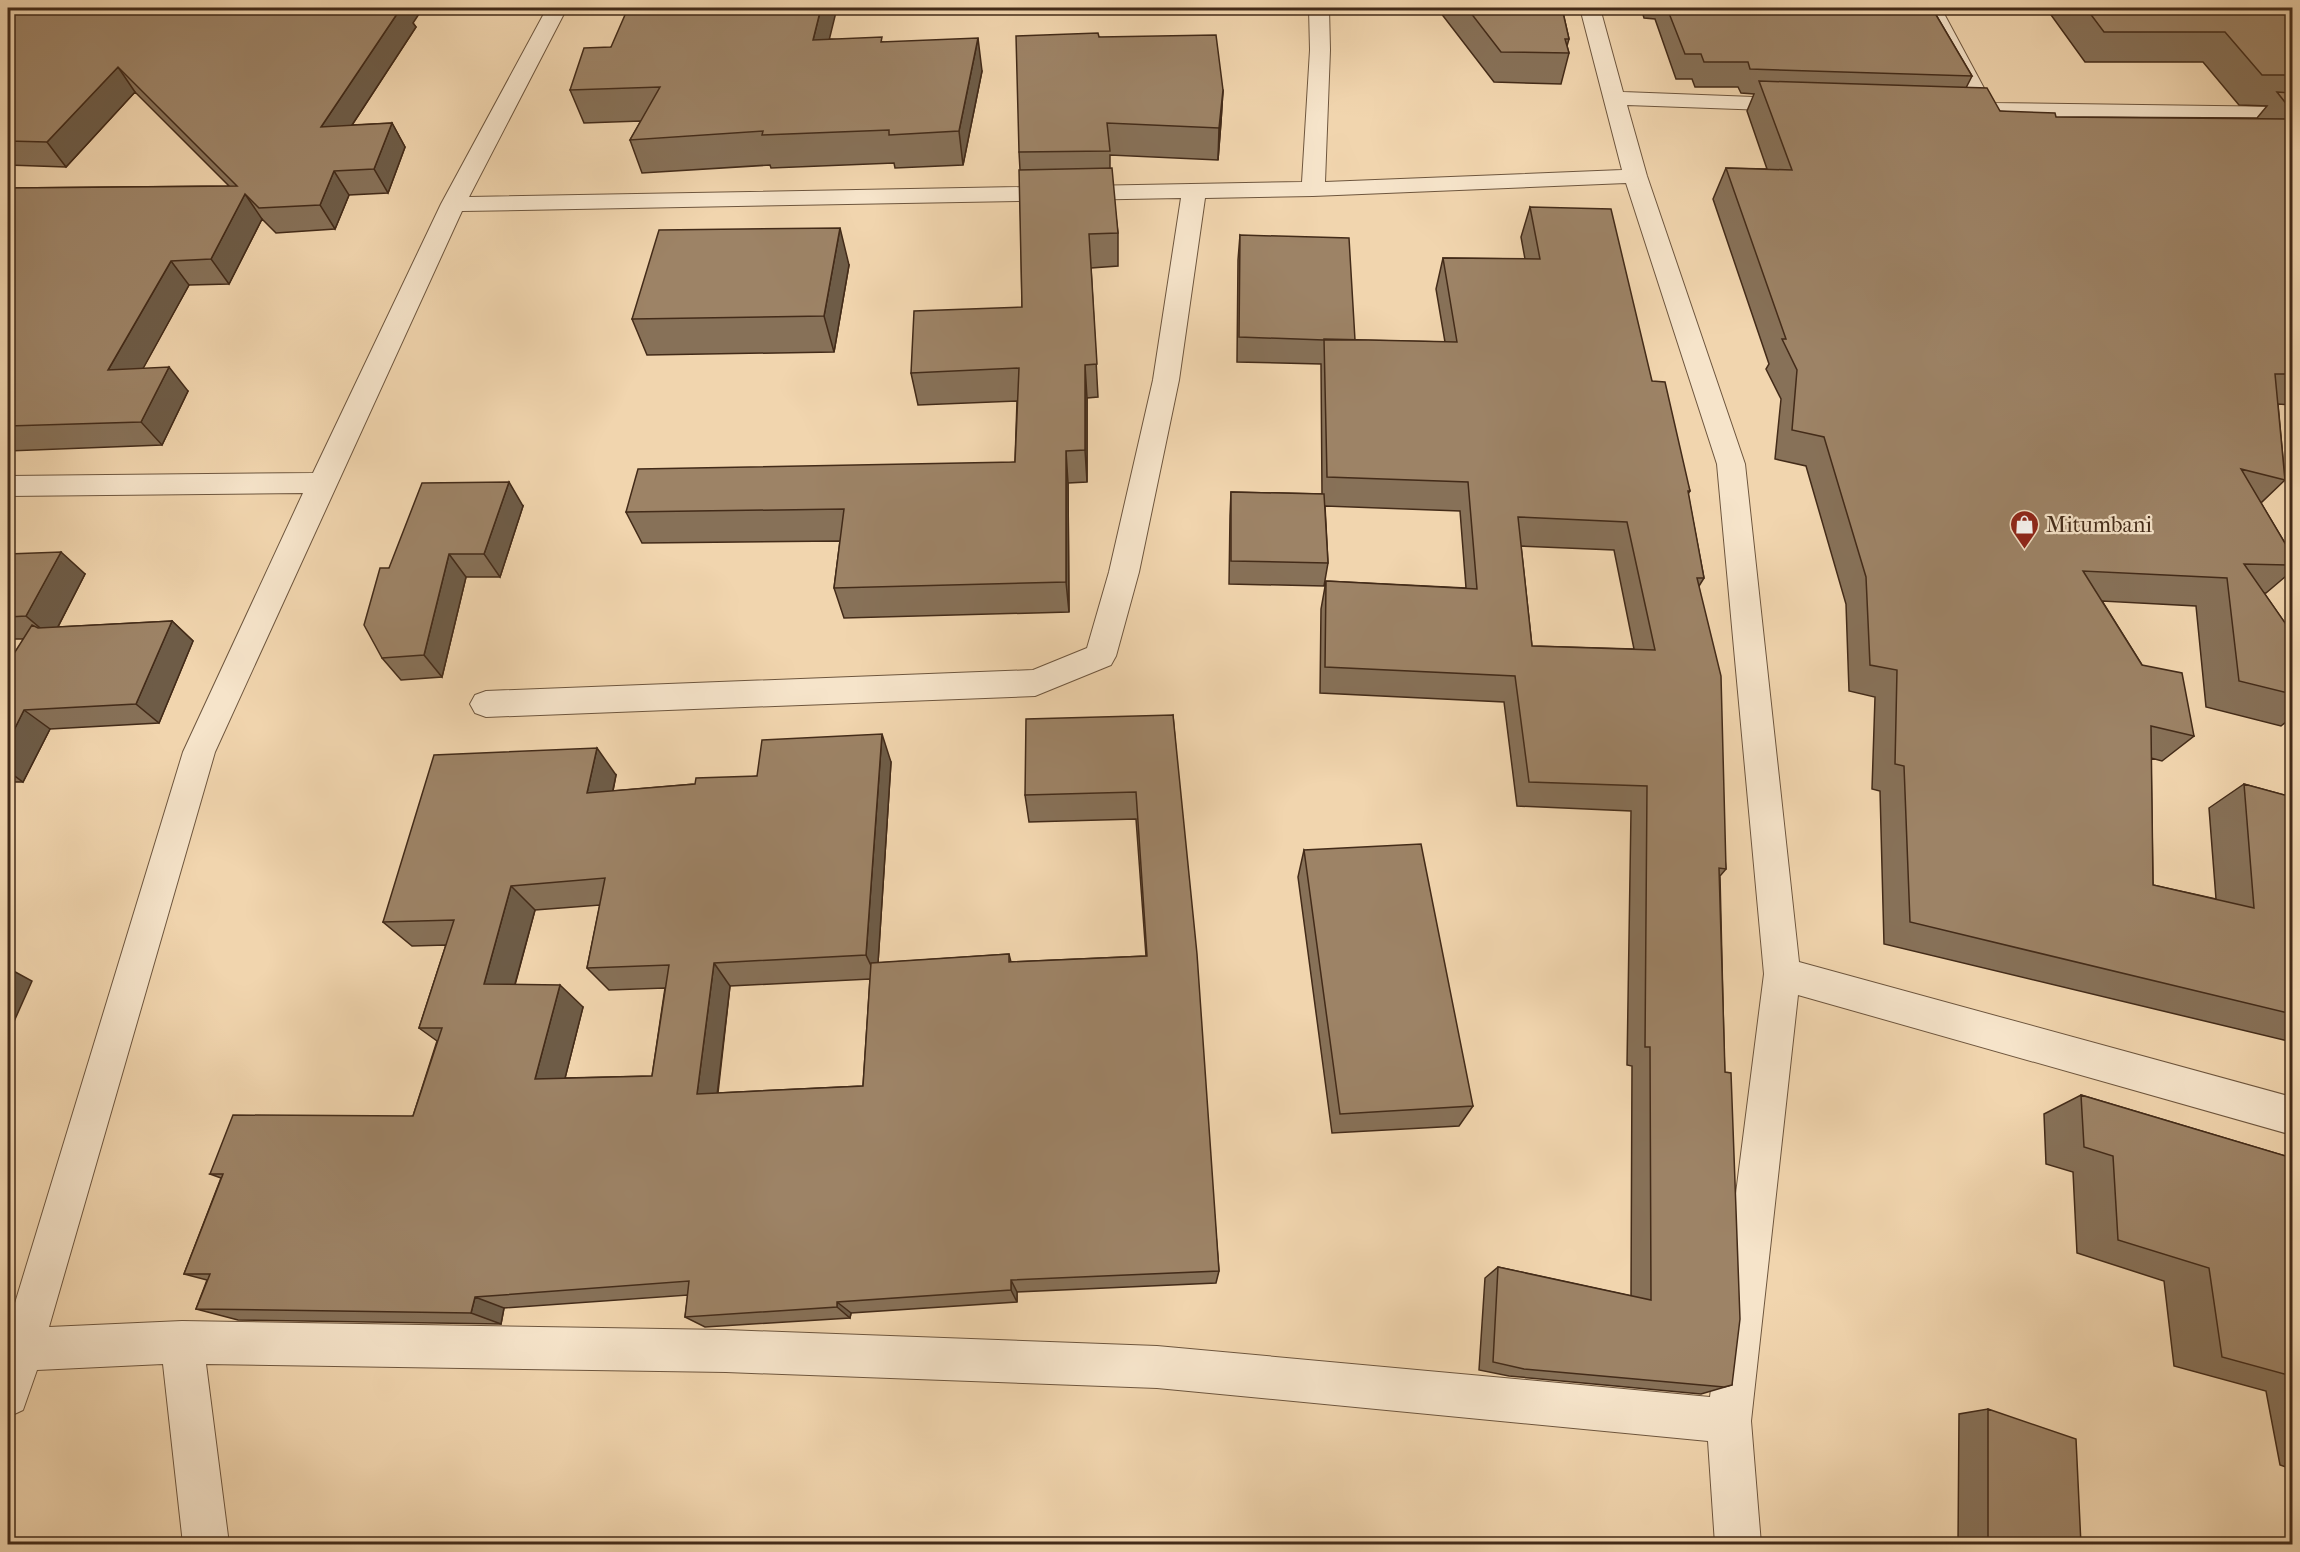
<svg xmlns="http://www.w3.org/2000/svg" width="2300" height="1552" font-family="'IM FELL French Canon',serif">
<style>
.lines{fill:none;stroke-linecap:round;stroke-linejoin:round}
.street-casing{stroke:#6e563e;stroke-width:2}
.street{fill:#f6e4ca;fill-rule:evenodd}
.wall{fill:#877158;stroke:#432b19;stroke-width:1.5;fill-rule:evenodd}
.shaded-wall{fill:#6e5c47;stroke:#432b19;stroke-width:1.5}
.building{fill:#9d8366;stroke:#432b19;stroke-width:1.5;fill-rule:evenodd}
.labels{text-anchor:middle;stroke-width:4.5;stroke-linejoin:round;paint-order:stroke}
.poi-label{font-size:22px;fill:#432b19;stroke:#f6e4ca;text-anchor:start}
</style>
<rect width="100%" height="100%" fill="#f1d5ae"/>
<filter id="stains"><feTurbulence type="fractalNoise" baseFrequency=".00333" numOctaves="4"/><feColorMatrix values="0 0 0 0 .2 0 0 0 0 .09 0 0 0 0 .02 0 0 0 .5 -.17"/></filter>
<radialGradient id="worn" r=".72"><stop offset=".6" stop-color="#630" stop-opacity="0"/><stop offset="1" stop-color="#630" stop-opacity=".3"/></radialGradient>
<g class="lines">
<defs>
<path id="street" d="M547,8H567L469,197L1302,182L1310,50L1309,8H1329L1330,50L1325,182L1622,170L1580,8H1600L1623,92L1803,99L1806,104L1803,109L1795,111L1627,105L1647,176L1745,464L1799,962L2292,1097V1135L1798,995L1751,1421L1761,1544H1715L1708,1441L1157,1388L726,1372L206,1364L229,1544H183L163,1364L37,1370L23,1410L8,1417V1326L183,752L303,493L8,496V476L313,473L441,204ZM1626,183L1717,464L1764,974L1710,1397L1157,1346L726,1330L182,1321L49,1327L215,752L462,211L1181,198L1153,380L1109,572L1087,648L1033,670L486,691L475,695L470,704L475,713L486,717L1035,696L1111,665L1116,656L1139,572L1179,380L1205,198L1313,196Z
M1921,8H1941L1992,103L2292,107V120L1985,117L1946,114L1943,109L1946,104L1970,103Z"/>
</defs>
<use href="#street" class="street-casing"/>
<use href="#street" class="street"/>
</g>
<path class="wall" d="M8,8L413,23L416,27L352,125L392,123L405,147L388,193L349,195L335,229L276,233L262,219L229,284L189,285L143,368L188,391L162,445L8,451V188L229,186L135,92L66,167L8,165Z
M1437,8H1562L1569,39L1567,46L1569,53L1561,84L1494,82Z
M1641,8H1932L1972,76L1966,88L2000,111L2056,117L2257,118L2267,106L2239,105L2203,62H2085L2046,8H2292V405L2278,404L2285,480L2261,503L2292,555V571L2266,593H2264L2292,633V717L2281,726L2206,707L2196,606L2102,601L2142,665L2194,736L2162,761L2151,758L2153,885L2216,899L2209,808L2244,784L2292,797V1042L1884,944L1880,791L1872,789L1875,697L1849,691L1846,604L1806,466L1775,459L1781,399L1766,369L1769,364L1713,199L1726,168L1767,169L1747,111L1754,94L1741,93L1738,87H1695L1692,79H1676L1655,19L1644,18Z
M1943,8H2002L2001,10L1944,9Z
M1099,37L1223,90L1221,122L1218,160L1110,155V168L1118,233V266L1091,268L1098,397L1087,398V482L1068,483L1069,612L844,618L834,588L840,541L642,543L626,512L1015,462L1017,401L918,405L911,373L1022,307L1020,170L1019,152Z
M829,39L883,42L982,71L963,165L895,168L894,163L771,168L770,165L642,173L630,140L641,121L584,123L570,90L611,47Z
M1530,207L1652,381L1690,491L1688,494L1704,578L1699,586L1726,869L1720,876L1732,1385L1701,1394L1509,1376L1479,1370L1485,1278L1498,1267L1631,1296L1632,1066L1627,1065L1631,811L1517,806L1504,702L1320,693L1321,609L1326,581L1466,588L1460,511L1325,506L1328,563L1324,586L1229,584L1230,516L1231,492L1322,494L1321,364L1237,362L1238,260L1240,235L1355,340L1445,342L1436,289L1443,258L1525,259L1521,237ZM1521,546L1614,550L1634,649L1532,646Z
M849,265L834,352L647,355L632,319Z
M523,506L500,577H466L442,677L401,680L382,658L389,568Z
M8,554L85,574L58,627L172,621L193,641L159,723L50,729L23,782H8V663L24,639H8Z
M1173,715L1219,1271L1216,1283L1017,1292V1302L851,1313L850,1318L705,1327L685,1317L688,1295L504,1308L501,1324L238,1320L196,1309L207,1280L184,1274L221,1178L210,1174L413,1116L437,1041L419,1028L446,945L412,946L383,922L616,775L613,791L695,784L757,776L891,762L878,963L1009,954L1011,962L1146,956L1136,819L1029,822L1025,795ZM600,905L587,968L609,990L665,988L652,1076L565,1078L583,1007L515,985L535,910ZM870,979L863,1086L718,1093L730,986Z
M1304,850L1473,1106L1459,1126L1332,1133L1298,877Z
M2081,1095L2292,1158V1469L2280,1465L2266,1391L2174,1366L2164,1281L2077,1253L2073,1172L2046,1164L2044,1114Z
M1988,1409L2081,1545H1958L1959,1414Z"/>
<path class="shaded-wall" d="M401,8H423L413,23L416,27L335,151L321,127Z
M821,8H837L821,73L813,40Z
M978,38L982,71L963,165L959,131Z
M118,67L135,92L66,167L47,142Z
M1223,90L1221,122L1218,160L1219,128Z
M392,123L405,147L388,193L374,169Z
M334,171L349,195L335,229L320,205Z
M245,194L262,219L229,284L211,259Z
M840,228L849,265L834,352L824,316Z
M171,261L189,285L129,394L108,370Z
M1085,365L1087,398V482L1085,450Z
M169,367L188,391L162,445L141,422Z
M1066,451L1068,483L1069,612L1066,582Z
M509,482L523,506L500,577L484,554Z
M61,552L85,574L52,638L26,616Z
M449,554L466,577L442,677L424,655Z
M172,621L193,641L159,723L136,704Z
M24,710L50,729L23,782L8,771V742Z
M882,734L891,762L877,978L866,955Z
M597,748L616,775L607,819L587,793Z
M511,886L535,910L509,1006L484,984Z
M714,963L730,986L715,1112L697,1094Z
M8,968L32,981L8,1035Z
M560,985L583,1007L560,1098L535,1079Z
M1011,1280L1017,1292V1302L1011,1290Z
M475,1297L504,1308L501,1324L471,1313Z
M837,1302L851,1313L850,1318L837,1307Z"/>
<path class="building" d="M8,8H401L321,127L392,123L374,169L334,171L320,205L259,208L245,194L211,259L171,261L108,370L169,367L141,422L8,426V188L237,186L118,67L47,142L8,141Z
M628,8H821L813,40L882,37L881,42L978,38L959,131L889,135V130L762,135L763,131L630,140L660,87L570,90L584,48L611,47Z
M1467,8H1562L1569,39H1565L1569,53L1501,52Z
M1667,8H1932L1972,76L1750,69L1748,62H1704L1701,54H1685Z
M2086,8H2292V75H2262L2225,32H2104Z
M1098,33L1099,37L1216,35L1223,90L1219,128L1107,123L1110,151L1019,152L1016,36Z
M1759,81L1987,88L2000,111L2055,113L2056,117L2292,119V374H2275L2285,480L2241,469L2292,555V565L2244,564L2292,633V694L2239,681L2227,578L2083,571L2142,665L2182,673L2194,736L2151,726L2153,885L2254,908L2244,784L2292,797V1014L1910,922L1904,766L1895,764L1897,670L1870,665L1866,577L1824,437L1792,430L1797,370L1782,339H1786L1726,168L1792,170Z
M2277,92L2292,93V111Z
M1112,168L1118,233L1089,234L1097,364L1085,365V450L1066,451V582L834,588L844,509L626,512L638,469L1015,462L1019,368L911,373L914,311L1022,307L1019,170Z
M1530,207L1611,209L1652,381L1665,382L1690,491H1688L1704,578H1697L1721,676L1726,869L1719,868L1725,1072L1731,1073L1740,1319L1732,1385L1724,1387L1524,1369L1493,1362L1498,1267L1651,1300L1650,1047H1645L1647,786L1529,782L1515,676L1325,667L1326,581L1477,589L1468,482L1327,477L1324,339L1457,342L1443,258L1540,259ZM1518,517L1627,522L1655,650L1532,646Z
M840,228L824,316L632,319L659,230Z
M1240,235L1349,238L1355,340H1324L1239,337Z
M509,482L484,554H449L424,655L382,658L364,625L380,568H389L422,483Z
M1231,492L1324,494L1328,563L1231,561Z
M61,552L26,616L8,617V554Z
M172,621L136,704L24,710L8,742V663L32,625L38,628Z
M1173,715L1197,954L1219,1271L1011,1280V1290L837,1302V1307L685,1317L689,1281L475,1297L471,1313L196,1309L210,1274H184L223,1174H210L233,1115L413,1116L442,1028H419L454,920L383,922L434,755L597,748L587,793L695,784L696,778L757,776L762,740L882,734L866,955L714,963L697,1094L863,1086L871,963L1009,954V962L1147,956L1136,792L1025,795L1026,719ZM605,878L587,968L669,965L652,1076L535,1079L560,985L484,984L511,886Z
M1421,844L1473,1106L1340,1114L1304,850Z
M2081,1095L2292,1158V1376L2222,1357L2209,1268L2118,1240L2113,1156L2084,1147Z
M1988,1409L2076,1439L2081,1545H1988Z"/>
<defs>
<symbol id="shop-pin" viewBox="-11 -11 22 30"><path d="M0 17L-7.5 6A9.5 9.5 0 1 1 7.5 6Z" fill="#8f2418" stroke="#f6e4ca"/><path d="M-5-2.5h2.3a2.7 3.5 0 0 1 5.4 0H5L5.5 6h-11ZM-1.5-2.5h3a1.5 2.3 0 0 0-3 0Z" fill="#fff"/></symbol>
</defs>
<g fill-rule="evenodd">
<use href="#shop-pin" x="2008" y="508" width="33" height="45"/>
</g>
<g class="labels">
<g class="poi-label">
<text x="2046" y="532">Mitumbani</text>
</g>
</g>
<rect width="2300" height="1552" fill="none" stroke="#f1d5ae" stroke-width="30"/>
<rect x="9" y="9" width="2282" height="1534" fill="none" stroke="#432b19" stroke-width="3"/>
<rect x="15" y="15" width="2270" height="1522" fill="none" stroke="#432b19" stroke-width="1.5"/>
<rect width="100%" height="100%" filter="url(#stains)"/>
<rect width="100%" height="100%" fill="url(#worn)"/>
</svg>
